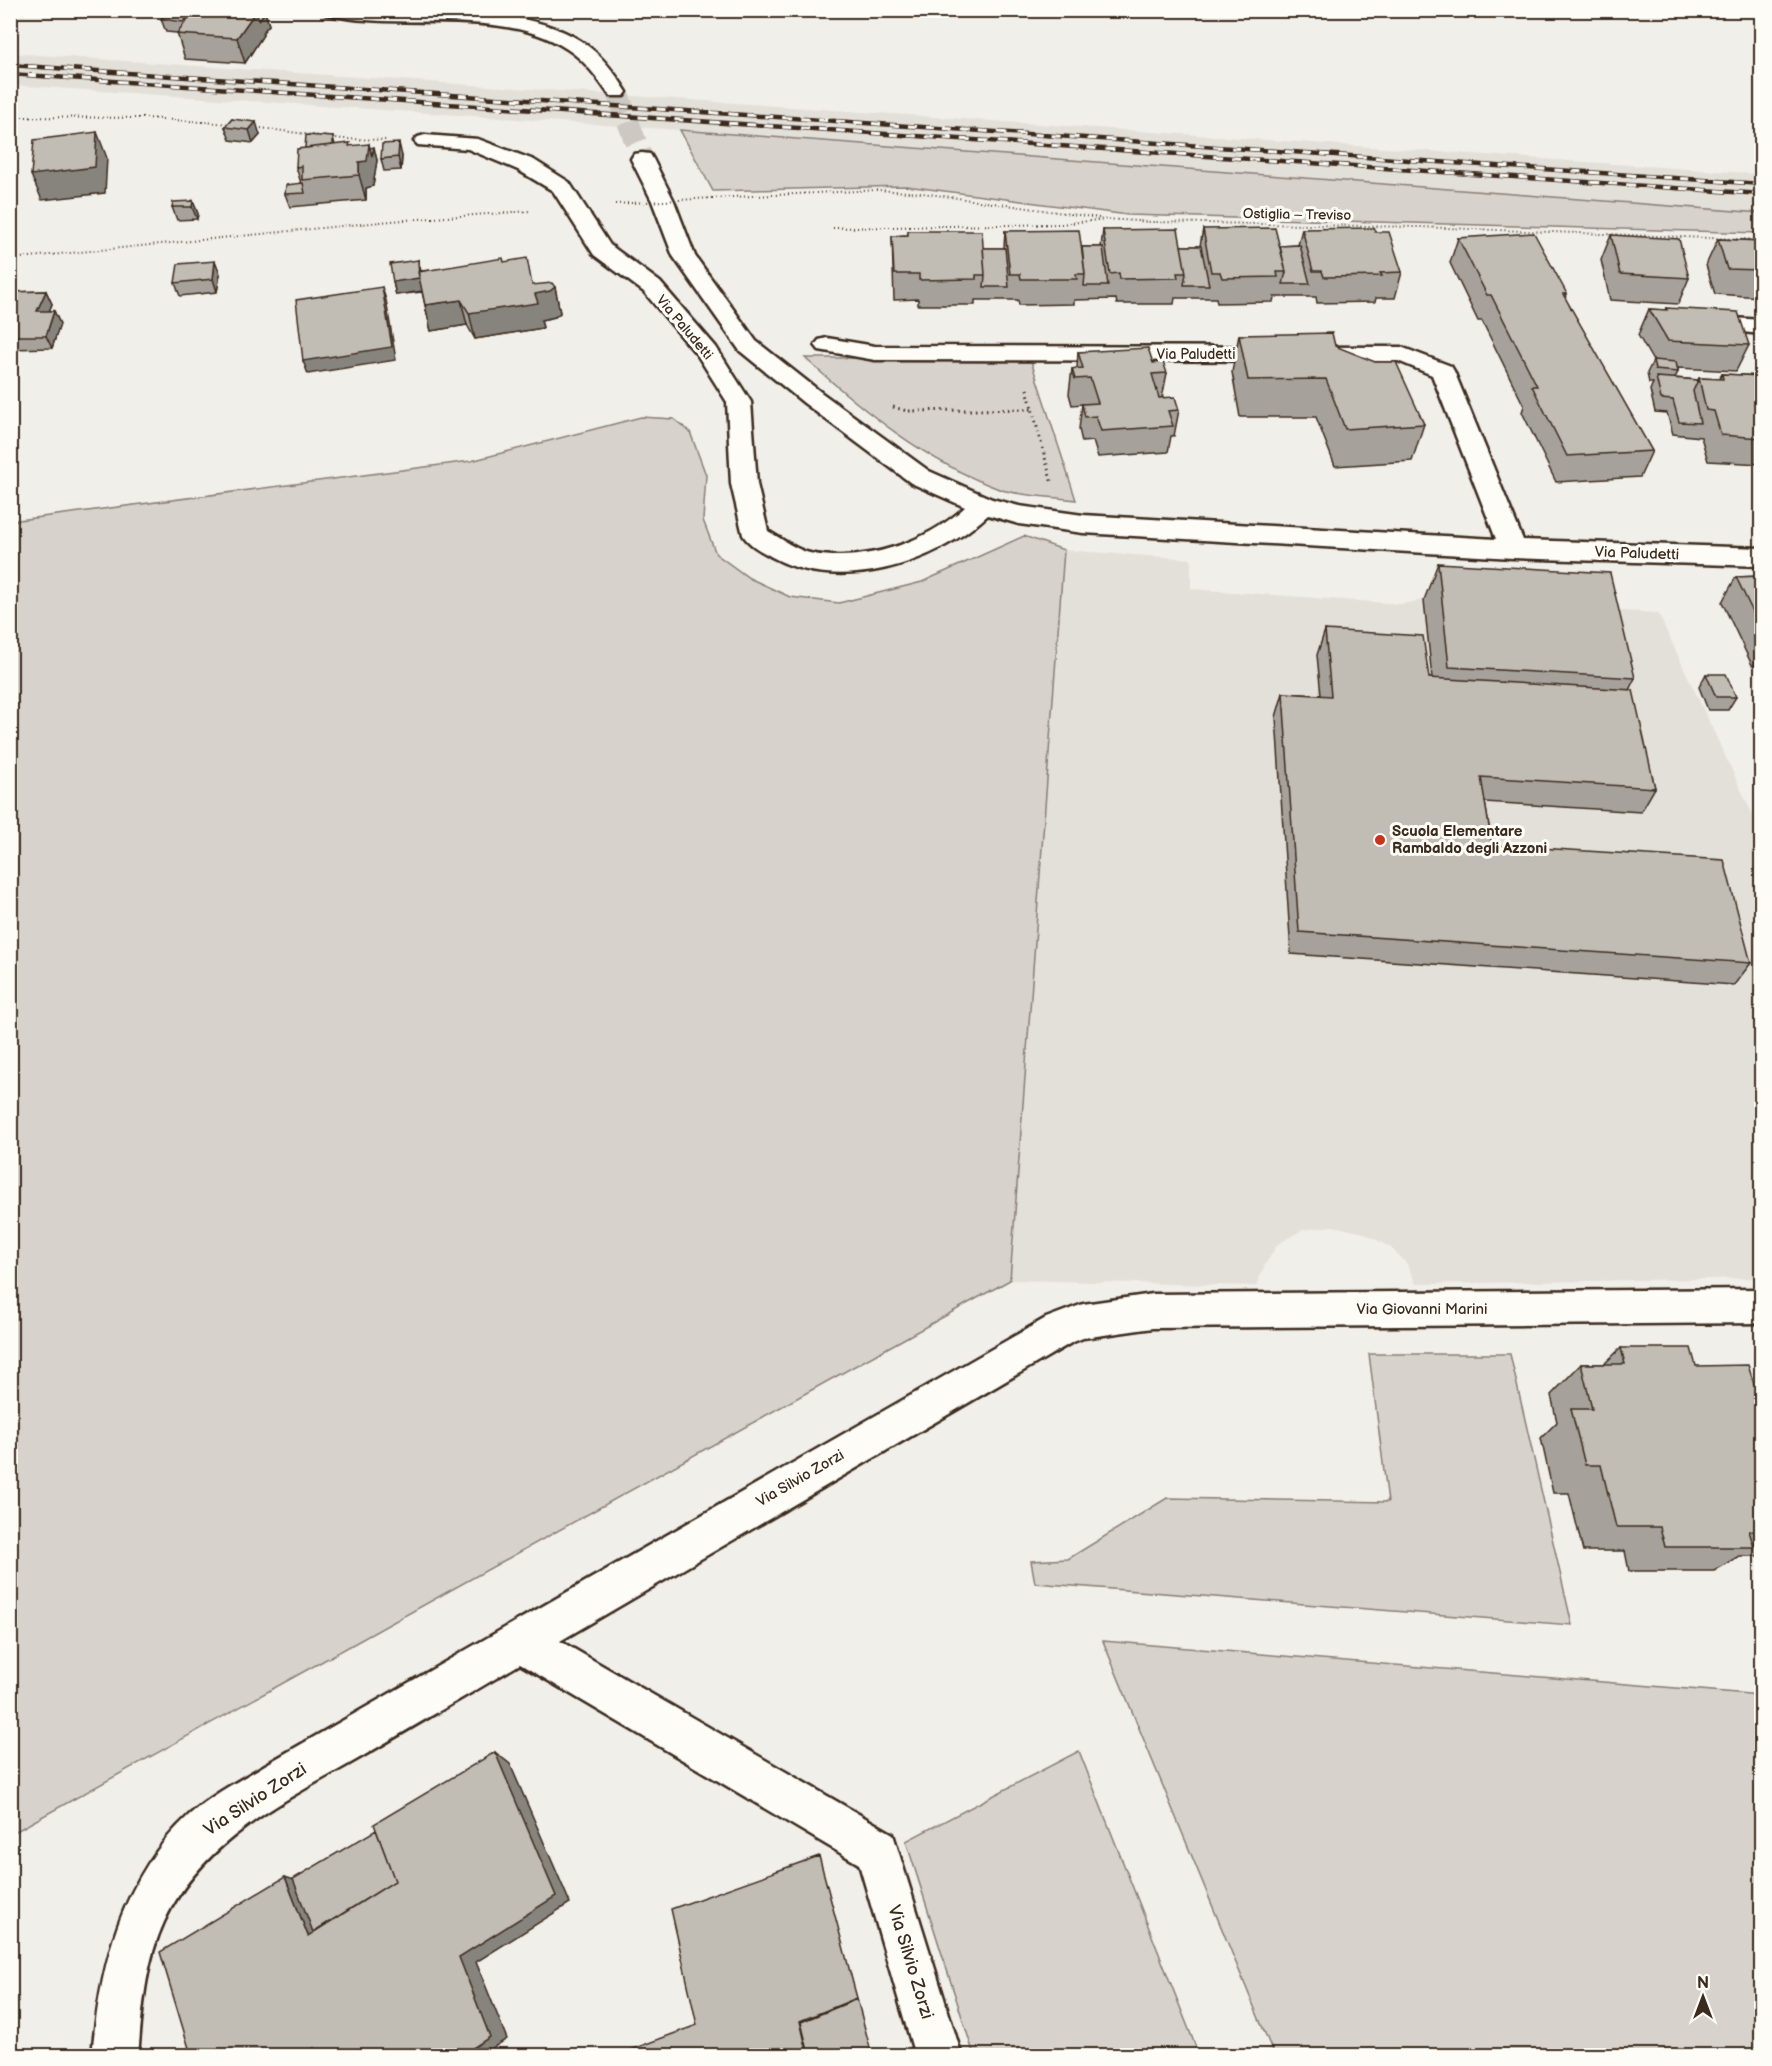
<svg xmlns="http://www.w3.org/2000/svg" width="1772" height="2066" font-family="'Balsamiq Sans',sans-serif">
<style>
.built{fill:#e3e0da}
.green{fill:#d7d2cc;stroke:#897e75;stroke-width:1.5}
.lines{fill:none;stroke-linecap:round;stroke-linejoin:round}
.minor-tunnel{stroke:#cdc8c1;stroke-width:22;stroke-dasharray:22 10;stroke-linecap:butt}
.minor-casing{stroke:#3b2a1e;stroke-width:5}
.path-far1{stroke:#3b2a1e;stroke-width:2;stroke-dasharray:1 3;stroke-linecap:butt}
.path{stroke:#3b2a1e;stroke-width:3;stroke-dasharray:1.5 4;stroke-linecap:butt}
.minor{fill:#fdfcf7;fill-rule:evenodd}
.rail-casing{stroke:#3b2a1e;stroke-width:4.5}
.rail{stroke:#fdfcf7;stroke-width:3;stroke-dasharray:9;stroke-linecap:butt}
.path-bridge{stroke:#3b2a1e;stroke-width:2;stroke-dasharray:1 3;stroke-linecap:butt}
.wall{fill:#a6a29b;stroke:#3b2a1e;stroke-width:1.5}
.shaded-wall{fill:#87847e;stroke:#3b2a1e;stroke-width:1.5}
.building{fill:#c1bcb4;stroke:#3b2a1e;stroke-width:1.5}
.poi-dot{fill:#c8321e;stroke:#fdfcf7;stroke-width:2}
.labels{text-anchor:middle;stroke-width:6;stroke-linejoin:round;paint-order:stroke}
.far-street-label{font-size:14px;fill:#3b2a1e;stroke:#fdfcf7}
.street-label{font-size:15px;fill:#3b2a1e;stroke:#fdfcf7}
.poi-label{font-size:15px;font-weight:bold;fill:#3b2a1e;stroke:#fdfcf7;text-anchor:start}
.near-street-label{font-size:18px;fill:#3b2a1e;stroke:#fdfcf7}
</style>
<rect width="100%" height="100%" fill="#f1efea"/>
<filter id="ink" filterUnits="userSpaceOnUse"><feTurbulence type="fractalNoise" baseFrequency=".0167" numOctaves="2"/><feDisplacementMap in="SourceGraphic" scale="12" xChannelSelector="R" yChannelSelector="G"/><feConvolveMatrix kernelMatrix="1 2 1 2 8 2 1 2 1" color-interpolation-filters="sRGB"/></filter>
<g filter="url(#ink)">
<path class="built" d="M10,53L1761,174V213L680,130L11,85Z
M1064,550L1191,559V589L1401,604L1424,600L1658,613L1761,832V1278L1416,1284L1407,1264L1391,1248L1364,1233L1333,1226L1302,1230L1278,1244L1265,1265L1256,1286L1010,1280Z"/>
<path class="green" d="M680,130L1761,213V233L1128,215L906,186L713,191Z
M805,358H1030L1076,500C1055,497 1018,496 999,489C925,461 863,411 805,358Z
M641,417L674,419L690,432L706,475L703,520L716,554L749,578L790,597L839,603L922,582L1024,536L1064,550L1010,1280L11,1834V521L471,461Z
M1369,1354H1510L1572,1625L1035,1583L1031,1561L1068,1559L1167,1498L1388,1502Z
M1103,1641L1761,1695V2055H1274Z
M1079,1751L1199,2055H974L906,1841Z"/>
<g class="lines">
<path class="minor-tunnel" d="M617,92L642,159"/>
<defs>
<path id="minor" d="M323,10C393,10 522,2 581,41C601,54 615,73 627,92L624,96H610C598,79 586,61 567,49C503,6 398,32 325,14Z
M425,135L478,139L534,160L569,182L610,245L660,282L716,347L751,402L757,484L768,531C782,539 797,551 814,554C865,563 927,542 965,507L911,483L804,403L740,351L673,256L652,201L631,159L634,154L642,153L650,154L653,159L674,201L695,256L756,341L822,393L929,471L992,499L1019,506L1083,515L1496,539L1432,375L1398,361L875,360L819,350L815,345L819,340L827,338L875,346L1401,347L1451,366L1454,371L1523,540L1762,548V566L1513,558L1083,533L1019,524L988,515C934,565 839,594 772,557C761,551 749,545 743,535L731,484L727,402L698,356L644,292L594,255L553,191L518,170L468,149L418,145L414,141L418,137Z
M1719,317L1762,320V334L1711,329L1707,324L1711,319Z
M1762,1289V1323L1153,1328L1083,1338L1071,1343L560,1641L893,1834L962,2056H915L859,1864L520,1664C468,1695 415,1725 363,1756C288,1799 202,1839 164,1922C145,1963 142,2011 138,2056H92C100,1967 121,1878 189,1815C211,1795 239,1781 265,1765L1046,1318L1083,1304L1153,1294Z"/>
</defs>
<use href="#minor" class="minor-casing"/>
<path class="path-far1" d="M10,117L147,118L231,124
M253,127L343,139L386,140
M712,198L878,190L922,193L1099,218
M833,228L1061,224L1107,219L1151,222L1419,227L1762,240
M10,259L391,221L530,211"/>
<path class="path" d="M1027,389L1052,484
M893,407L907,411L1032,409"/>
<use href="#minor" class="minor"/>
<defs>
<path id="rail" d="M10,65L1762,184
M10,74L1762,194"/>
</defs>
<use href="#rail" class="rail-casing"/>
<use href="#rail" class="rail"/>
<path class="path-bridge" d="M615,204L712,198"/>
</g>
<path class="wall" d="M256,11L265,12L269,25L262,33L263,35L245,63L185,59L177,33L166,32L161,19Z
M232,119L260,135L253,143L230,140L225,127Z
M333,137L335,145L370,148L377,160L373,186L366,188V200L290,207L285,194L301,183L296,167L305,148Z
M402,156L401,170L384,171L381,159Z
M193,201L198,214L197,219L177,220L172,207Z
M1203,229L1280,246L1298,245L1302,229L1375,232L1402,272L1395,298H1376L1375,302L1317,303L1316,297H1274L1273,302L1217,303L1216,298H1175L1174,304H1117L1116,299L1074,300V304L1019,305L1018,300H975V305H918V299L894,300L892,236L908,235V231L983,248H1004L1005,231L1082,247H1101L1103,230L1181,246H1200Z
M1611,235L1689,278L1678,304L1610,300L1601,260Z
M1458,238L1567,294L1565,298L1652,451L1640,477L1556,482L1522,412L1524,406L1482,321H1478L1450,263Z
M1718,239L1761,241V297L1715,294L1706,265Z
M418,260L421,271L504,262L532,285L555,287L560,313L555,317L541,320L543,328L475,339L467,325L431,331L422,292L396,295L393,282Z
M215,261L220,274L217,292L180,296L175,283Z
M46,291L52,304L49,311H54L60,324L52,348L10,349V292Z
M1666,308L1749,345L1736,371L1678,368V372L1675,378L1698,380L1699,378L1719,379L1722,374L1761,376V464L1708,461L1701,437L1673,434L1667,413L1655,412L1650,390L1653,383H1649L1647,373L1653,361L1638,335L1649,309L1665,310Z
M1239,335L1335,346L1424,424L1412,461L1335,466L1316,417H1240L1232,372Z
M1078,352L1153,363L1167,373L1162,398L1179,410L1174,436H1171L1168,452L1098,457L1093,441L1082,442L1079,429L1082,404L1072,405L1069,394L1072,369L1077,368Z
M1438,563L1635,678L1629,690L1655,788L1641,812L1485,802L1492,845L1751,963L1734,985L1291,954L1276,717L1283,693L1321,695L1317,655L1325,630L1429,678H1432L1424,600Z
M1761,576V665H1752L1722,602L1736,577Z
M1706,674L1736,697L1728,710H1708L1699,687Z
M1761,720V733L1757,727Z
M1761,803V813L1759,807Z
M1621,1348L1696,1366L1756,1391L1761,1387V1556H1739L1714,1571H1629L1625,1551H1583L1569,1493H1553L1541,1438L1557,1422L1551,1395L1581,1364H1604Z"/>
<path class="shaded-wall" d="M256,11L259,20L265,12L269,25L262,33L263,35L245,63L237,38Z
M256,122L260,135L253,143L249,130Z
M97,132L107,158L105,193L42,200L31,175Z
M399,143L402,156L401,170L398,157Z
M369,144L372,156L374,147L377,160L373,186L366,188V200L359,175V162Z
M193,201L198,214L197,219L192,207Z
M418,260L421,273L423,291L396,295L393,282Z
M215,261L220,274L217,292L213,279Z
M382,287L386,300L396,360L308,374L303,361Z
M555,287L560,313L555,317L541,320L543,328L475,339L469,313L535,294Z
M46,291L52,304L44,324L37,311Z
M461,300L467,325L431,331L425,305Z
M54,311L60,324L52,348L46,336Z
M495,1752L510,1764L570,1903L476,1962L507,2039L481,2055H462L459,1957Z
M285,1877L309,1885L414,1889L308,1936Z
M314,2048L327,2055H302Z"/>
<path class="building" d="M169,10H189L192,11L183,22L161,19Z
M194,10H255L256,11L237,38L177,34Z
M256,11L265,12L259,20Z
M232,119L256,122L249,130L225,127Z
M97,132L95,167L31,175L34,140Z
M306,135L333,137V145L305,148Z
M350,143L349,146L369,144L367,161L359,162V175L302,180V166L296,167L297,149Z
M399,143L398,157L381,159L382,144Z
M374,147L372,156L370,148Z
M303,183L305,193L285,194L286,185Z
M193,201L192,207H172L173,202Z
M1275,228L1286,272H1277L1278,277L1222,278L1220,272H1211L1203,229Z
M1374,228L1375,232H1389L1402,272L1380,273L1382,276L1324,277L1322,271H1313L1302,229Z
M1178,229L1186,273H1177L1178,278L1120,279L1119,273L1110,274L1103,230Z
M1079,230L1085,274H1076L1077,279H1021L1020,274H1010L1005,231Z
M908,231H982L985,275H976V279L919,280V274H894L892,236L908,235Z
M1534,233L1567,294H1563L1652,451L1567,456L1532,386H1537L1491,295H1487L1458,238Z
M1611,235L1679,239L1689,278L1620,274Z
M1718,239L1761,241V270L1727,269Z
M1300,245L1310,284H1283L1286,272L1280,246Z
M1181,246H1201L1209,285H1184L1186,273Z
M1082,247H1103L1108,286H1084L1085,274Z
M983,248H1005L1009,287H984L985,275Z
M503,258L504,262L527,258L532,285L552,283L555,287L550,291L535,294L538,303L469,313L461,300L425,305L418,272Z
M418,260L419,278L393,282L390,264Z
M215,261L213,279L175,283L178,264Z
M382,287L392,347L303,361L296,300Z
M46,291L37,311H54L46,336H10V292Z
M1666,308L1738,312L1749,345L1668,341L1649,309L1667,310Z
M1332,333L1335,346L1375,362H1396L1424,424L1345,429L1326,379L1248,380L1239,335Z
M1148,348L1153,363L1163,362L1167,373L1152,374L1159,398L1175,397L1179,410L1168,411L1173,426L1101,431L1096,416L1085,417L1082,404L1098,403L1090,378L1075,379L1072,369L1083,368L1078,352Z
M1653,360L1676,362L1678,372L1655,370Z
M1722,374L1761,376V438L1721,435L1714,411L1706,410L1699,378L1723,379Z
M1656,377L1698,380L1693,391L1700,423L1679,422L1673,400L1661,399Z
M1438,563L1610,573L1635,678L1449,667Z
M1761,576V629L1736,577Z
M1325,630L1423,636L1429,678L1633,690L1655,788L1481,777L1492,845L1724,860L1751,963L1299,932L1283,693L1331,696Z
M1706,674H1726L1736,697H1716Z
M1621,1348H1691L1696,1366L1748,1365L1758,1397H1761V1531H1749L1754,1547H1665L1660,1527H1616L1601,1465H1585L1571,1409H1592L1581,1364H1625Z
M495,1752L556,1896L459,1957L490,2037L462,2055H316L314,2048L302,2055H191L160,1952L285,1877L308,1936L395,1881L374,1824Z
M376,1830L395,1881L313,1932L293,1879Z
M819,1856L857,1998L800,2021L808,2055H620L619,2054L697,2025L671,1909Z
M857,1999L872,2055H809L801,2022Z"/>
</g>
<circle class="poi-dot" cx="1380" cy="840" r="6"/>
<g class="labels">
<g class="far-street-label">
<text transform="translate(1297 214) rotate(1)" y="5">Ostiglia – Treviso</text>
<text transform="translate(685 327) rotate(50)" y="5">Via Paludetti</text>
<text x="1196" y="359">Via Paludetti</text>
</g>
<g class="street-label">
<text transform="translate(1637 553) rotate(2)" y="5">Via Paludetti</text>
<text x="1422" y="1314">Via Giovanni Marini</text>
<text transform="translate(800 1478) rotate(-30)" y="5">Via Silvio Zorzi</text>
</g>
<g class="poi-label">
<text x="1392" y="836">Scuola Elementare<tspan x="1392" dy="17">Rambaldo degli Azzoni</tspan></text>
</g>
<g class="near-street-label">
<text transform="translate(255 1799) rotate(-33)" y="6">Via Silvio Zorzi</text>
<text transform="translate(911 1962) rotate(73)" y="6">Via Silvio Zorzi</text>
</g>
</g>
<rect width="1772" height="2066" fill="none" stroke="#fdfcf7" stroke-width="36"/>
<rect x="18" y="18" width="1736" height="2030" fill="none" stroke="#3b2a1e" stroke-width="2" filter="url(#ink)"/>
<g transform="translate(1703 1997)" stroke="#fdfcf7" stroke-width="4.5" paint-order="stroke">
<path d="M0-4.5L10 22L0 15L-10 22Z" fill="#3b2a1e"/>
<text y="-9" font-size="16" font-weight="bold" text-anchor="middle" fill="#3b2a1e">N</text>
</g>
</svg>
